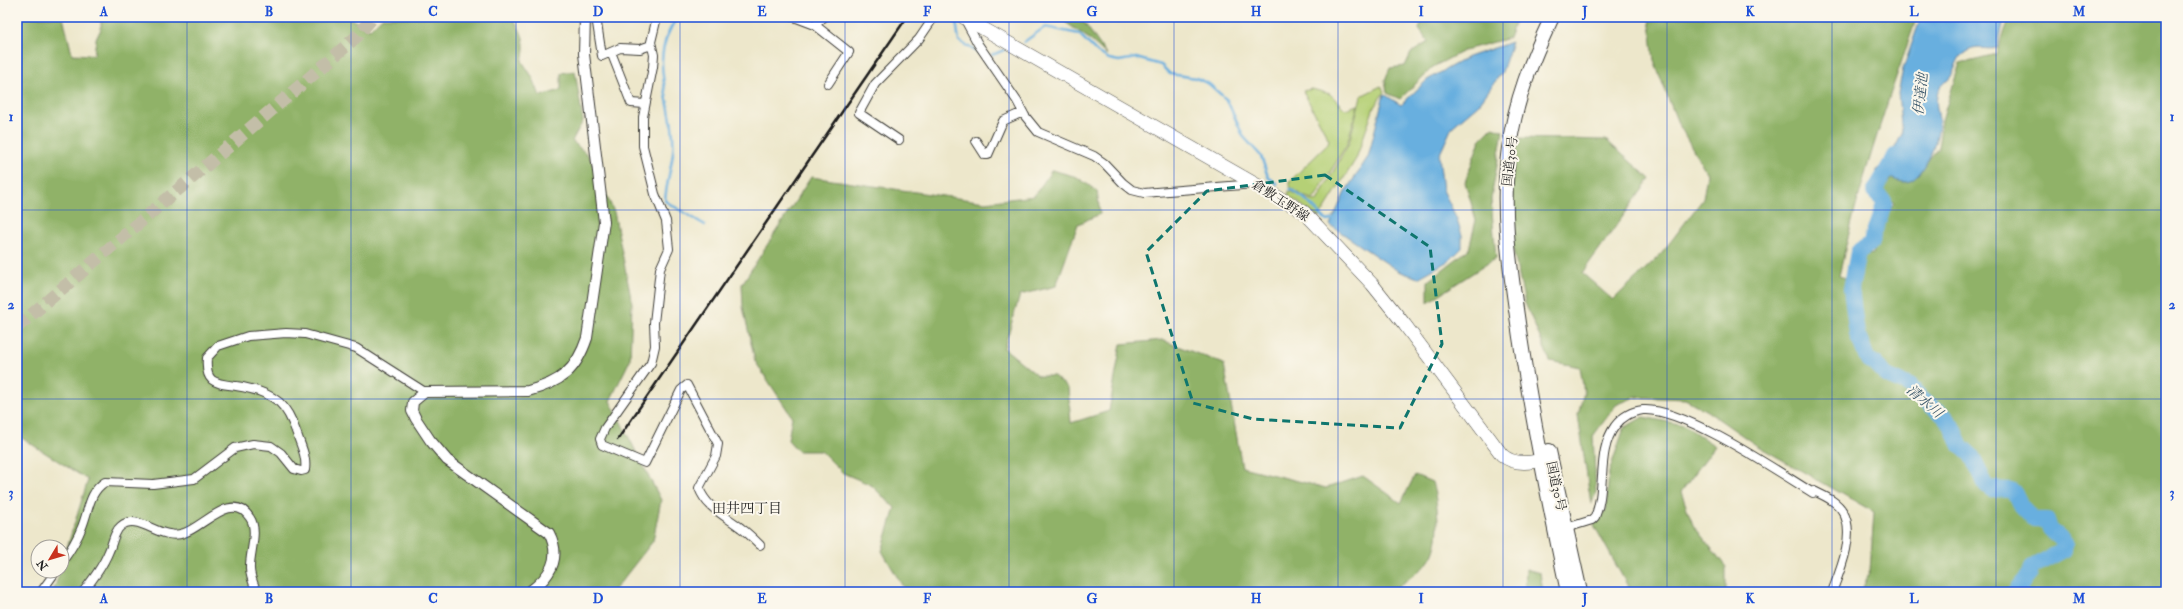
<svg xmlns="http://www.w3.org/2000/svg" width="2183" height="609" font-family="'IM FELL Double Pica','Noto Serif JP',serif">
<style>
.green{fill:#b5d076;stroke:#687649}
.forest{fill:#90b267;stroke:#566742}
.water{fill:#68afdf;stroke:#42667e}
.lines{fill:none;stroke-linecap:round;stroke-linejoin:round}
.stream{stroke:#68afdf;stroke-width:2.5}
.river{stroke:#68afdf;stroke-width:16}
.primary-tunnel{stroke:#c3bea8;stroke-width:13;stroke-dasharray:13 6;stroke-linecap:butt}
.minor-casing{stroke:#3b3a36;stroke-width:10}
.tertiary-casing{stroke:#3b3a36;stroke-width:12}
.primary-casing{stroke:#3b3a36;stroke-width:14}
.trunk-casing{stroke:#3b3a36;stroke-width:16}
.minor{stroke:#fff;stroke-width:8}
.tertiary{stroke:#fff;stroke-width:10}
.primary{stroke:#fff;stroke-width:13}
.trunk{stroke:#fff;stroke-width:14}
.rail{stroke:#1c1c1c;stroke-width:2.5}
.marked{fill:none;stroke:#0f766e;stroke-width:3;stroke-dasharray:8 5;stroke-linejoin:round}
.grid{fill:none;stroke:#1d4ed8;stroke-width:1;stroke-opacity:0.55}
.labels{text-anchor:middle;stroke-width:4;stroke-linejoin:round;paint-order:stroke}
.street-label{font-size:13px;fill:#1c1c1c;stroke:#fbf7ec}
.water-label{font-size:14px;font-style:italic;fill:#3a576a;stroke:#fbf7ec}
.neighbourhood-label{font-size:14px;fill:#1c1c1c;stroke:#fbf7ec}
.neatline{fill:none;stroke:#1d4ed8;stroke-width:1.5}
.grid-label{font-size:13px;text-anchor:middle;font-weight:bold;fill:#1d4ed8}
</style>
<rect width="100%" height="100%" fill="#fbf7ec"/>
<filter id="ink" filterUnits="userSpaceOnUse"><feTurbulence type="fractalNoise" baseFrequency=".025" numOctaves="2"/><feDisplacementMap in="SourceGraphic" scale="8" xChannelSelector="R" yChannelSelector="G"/><feConvolveMatrix kernelMatrix="1 2 1 2 8 2 1 2 1" color-interpolation-filters="sRGB"/></filter>
<filter id="wash" filterUnits="userSpaceOnUse"><feTurbulence type="fractalNoise" baseFrequency=".012" numOctaves="4" result="noise"/><feDisplacementMap in="SourceGraphic" scale="16" xChannelSelector="R" yChannelSelector="G"/><feGaussianBlur stdDeviation="0.9" result="paint"/><feColorMatrix in="noise" values="0 0 0 0 0 0 0 0 0 0 0 0 0 0 0 0 0 1.4 0 .05"/><feComposite in="paint" operator="in"/></filter>
<g filter="url(#wash)">
<rect width="100%" height="100%" fill="#ede7cb"/>
<path class="green" d="M1381,86L1384,92L1374,107L1356,159L1319,218L1288,195L1289,191L1309,200L1317,201L1349,143L1361,96Z
M1312,89L1330,94L1345,109L1358,105L1347,144L1314,199L1305,197L1290,187V181L1327,145L1329,140L1303,91Z"/>
<path class="forest" d="M17,17H63L72,54L94,55L96,39L101,29V21L87,17H347L370,29L382,17H512C523,33 527,42 522,61L533,78L540,96L561,90V73L575,71L583,121L572,141L589,156L614,212L632,303L630,360L610,401L661,500L653,541L613,592H53L60,571H62V564L88,480L17,435Z
M1058,17H1077L1083,21L1107,55L1088,38Z
M1424,17H1517L1509,38L1465,50L1433,67L1400,99L1387,93L1385,80L1390,68L1405,66L1411,53L1428,42L1419,29Z
M1649,17H1917C1887,102 1858,187 1839,276L1852,280L1859,270L1862,255L1873,254L1883,222L1894,203L1880,194L1896,172L1921,169L1938,148L1942,120L1960,63L1996,54L2010,17H2166V592H1861L1870,571L1874,512L1756,445L1707,411L1685,399L1635,397L1616,405L1593,436L1596,492L1591,504L1578,415L1584,392L1580,367L1550,361L1525,303L1511,240V185L1519,138L1606,140L1650,179L1582,273L1613,300L1662,253L1703,199L1707,174L1677,121L1654,61Z
M1493,127L1503,131L1491,199L1496,258L1428,302V281L1469,249L1476,220L1465,182L1480,140Z
M1052,170L1077,177L1097,191L1100,214L1078,224L1056,286L1020,295L1004,348L1038,376H1054L1068,388L1071,423L1109,411L1121,344L1162,340L1224,364L1242,467L1326,488L1363,476L1401,503L1415,475L1432,482C1438,503 1442,538 1431,558C1423,572 1403,579 1395,592H906L882,551L895,508L871,485L843,473L821,451H798L788,440L792,417L755,361L743,307L742,284L811,177L985,202L1034,196Z
M1643,417L1684,425L1715,446L1681,492L1693,525L1726,567V592H1631L1594,525L1606,510L1609,472L1624,428Z
M1526,569L1540,573L1543,592H1525Z"/>
<path class="water" d="M1921,17H2005L1997,48C1984,51 1978,44 1964,53C1955,60 1956,71 1949,79C1944,84 1938,88 1937,96C1935,105 1939,114 1939,123C1939,138 1923,184 1904,182C1894,181 1884,175 1875,171L1888,161L1902,134L1898,93L1903,69Z
M1512,42L1502,72L1479,104L1452,127L1439,156L1443,190L1457,219L1462,235V248L1450,260L1418,278L1398,271L1330,225L1345,192L1368,157L1384,94L1401,105L1427,80L1468,57Z"/>
<g class="lines">
<path class="stream" d="M678,17C643,62 677,104 673,153C671,169 666,185 665,201L705,225
M956,21L959,41L977,52
M1024,42L1045,27L1079,34L1098,53L1109,59L1119,61L1136,58L1161,65L1170,74L1196,78L1209,84L1227,100L1243,136L1261,156L1268,177L1277,184
M992,55L1004,50
M1290,189L1305,199L1327,221L1335,219"/>
<path class="river" d="M1895,156L1874,192L1884,201V205L1870,244L1858,252L1851,289L1857,334L1868,360L1873,362L1887,376L1910,386L1922,399L1944,416L1952,426L1961,446L1971,455L1986,485L1991,489L2011,490L2015,493L2021,506L2034,520H2047L2050,529L2065,543L2064,550L2032,567L2030,574L2015,592"/>
</g>
</g>
<g filter="url(#ink)">
<g class="lines">
<path class="primary-tunnel" d="M17,327L329,61L355,38L373,17"/>
<defs>
<path id="minor" d="M596,17L602,56L620,48L640,49L651,45
M657,17L651,42L654,55L653,67L643,117V146L655,194L666,221L669,249L660,269L654,323L655,346L651,363L605,428L600,439L602,445L645,463L681,390L687,385L718,444L716,456L699,488C707,509 725,515 741,528C748,533 754,539 760,545
M794,17L815,25L824,17
M964,18L978,44L1017,101L1025,116L1038,132L1094,156L1104,163L1123,183L1132,190L1144,193L1254,184
M815,25L849,52L828,84
M611,52L631,103L645,104
M899,140L859,113L875,84L919,39L934,17
M976,141L985,155H988L1003,121L1023,112
M1563,529L1592,520L1595,517C1607,488 1596,452 1615,426C1622,417 1632,411 1643,410C1683,407 1777,471 1813,493L1814,491C1824,496 1837,501 1843,512C1856,534 1840,571 1832,592
M62,562C70,551 77,540 82,527C89,510 89,492 105,482L153,484L194,479L235,448L253,444L271,446L281,453L294,469L301,471L305,470C307,457 301,446 297,434C293,422 288,410 279,402C268,393 250,388 236,386C214,383 205,383 207,358L218,346L248,336L286,333L305,334L356,348L425,392
M41,592L56,571
M83,592C93,579 103,566 109,551C112,545 113,537 117,531C118,528 123,524 126,523C143,517 162,541 184,533C203,527 233,490 250,518C259,531 249,554 250,569C250,577 254,585 257,592"/>
<path id="tertiary" d="M529,592C550,577 562,558 549,533L447,460L430,440L416,419L412,411L413,402L425,392L528,391C561,382 576,371 587,338L604,222L584,54L585,17"/>
<path id="primary" d="M963,17L1304,212L1372,284L1405,325L1502,455C1516,467 1534,462 1550,458"/>
<path id="trunk" d="M1552,17C1532,59 1515,101 1509,148C1500,212 1511,273 1520,337C1533,423 1550,507 1568,592
M1549,451L1580,592"/>
</defs>
<use href="#minor" class="minor-casing"/>
<use href="#tertiary" class="tertiary-casing"/>
<use href="#primary" class="primary-casing"/>
<use href="#trunk" class="trunk-casing"/>
<use href="#minor" class="minor"/>
<use href="#tertiary" class="tertiary"/>
<use href="#primary" class="primary"/>
<use href="#trunk" class="trunk"/>
<path class="rail" d="M618,439L907,17"/>
</g>
</g>
<path class="marked" d="M1325,175L1430,247L1442,344L1400,428L1253,419L1193,403L1146,252L1207,191Z"/>
<path class="grid" d="M187,17V592M351,17V592M516,17V592M680,17V592M845,17V592M1009,17V592M1174,17V592M1338,17V592M1503,17V592M1667,17V592M1832,17V592M1996,17V592M17,210H2166M17,399H2166"/>
<g class="labels">
<g class="street-label">
<text transform="translate(1509 161) rotate(-83)" y="5">国道30号</text>
<text transform="translate(1281 200) rotate(33)" y="5">倉敷玉野線</text>
<text transform="translate(1557 486) rotate(78)" y="5">国道30号</text>
</g>
<g class="water-label">
<text transform="translate(1920 94) rotate(-84)" y="5">伊達池</text>
<text transform="translate(1925 401) rotate(41)" y="5">清水川</text>
</g>
<g class="neighbourhood-label">
<text x="747" y="513">田井四丁目</text>
</g>
</g>
<rect width="2183" height="609" fill="none" stroke="#fbf7ec" stroke-width="44"/>
<g transform="translate(50 559) rotate(232)"><circle r="19" fill="#fbf7ec" stroke="#a29f99"/>
<path d="M0-3L7 15L0 10L-7 15Z" fill="#c8321e"/>
<text y="-6" font-size="11" font-weight="bold" text-anchor="middle" fill="#1c1c1c">N</text>
</g>
<rect x="22" y="22" width="2139" height="565" class="neatline"/>
<g class="grid-label">
<text x="104" y="16">A</text>
<text x="269" y="16">B</text>
<text x="433" y="16">C</text>
<text x="598" y="16">D</text>
<text x="762" y="16">E</text>
<text x="927" y="16">F</text>
<text x="1092" y="16">G</text>
<text x="1256" y="16">H</text>
<text x="1421" y="16">I</text>
<text x="1585" y="16">J</text>
<text x="1750" y="16">K</text>
<text x="1914" y="16">L</text>
<text x="2079" y="16">M</text>
<text x="11" y="121">1</text>
<text x="2172" y="121">1</text>
<text x="11" y="309">2</text>
<text x="2172" y="309">2</text>
<text x="11" y="497">3</text>
<text x="2172" y="497">3</text>
<text x="104" y="603">A</text>
<text x="269" y="603">B</text>
<text x="433" y="603">C</text>
<text x="598" y="603">D</text>
<text x="762" y="603">E</text>
<text x="927" y="603">F</text>
<text x="1092" y="603">G</text>
<text x="1256" y="603">H</text>
<text x="1421" y="603">I</text>
<text x="1585" y="603">J</text>
<text x="1750" y="603">K</text>
<text x="1914" y="603">L</text>
<text x="2079" y="603">M</text>
</g>
</svg>
